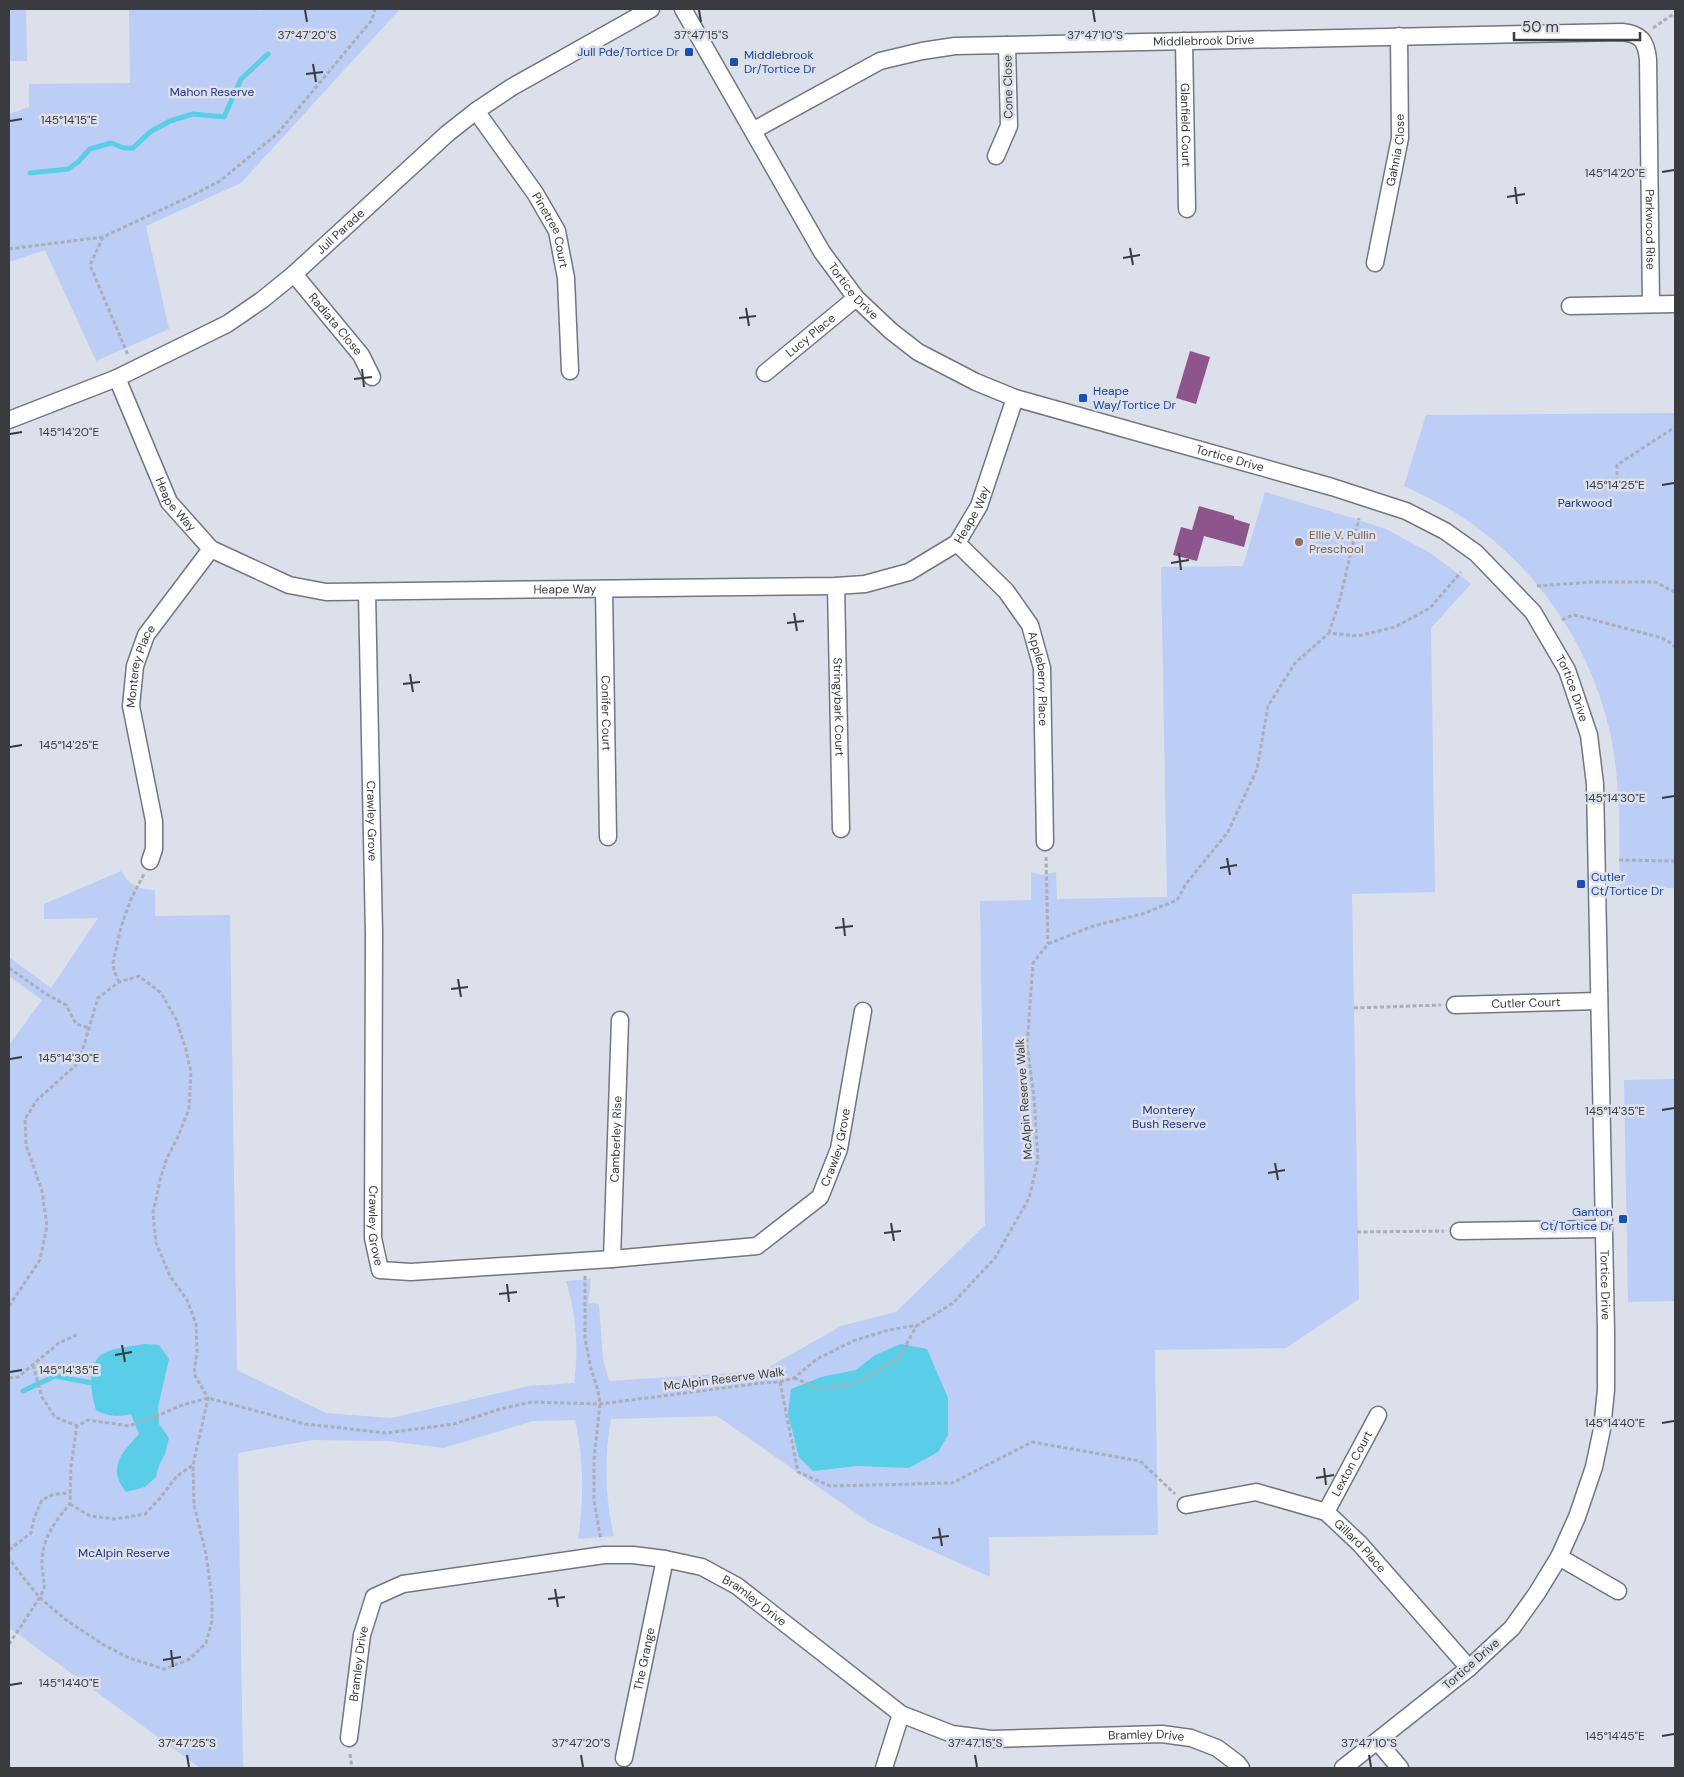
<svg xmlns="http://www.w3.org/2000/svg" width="1684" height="1777" font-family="'DM Sans',sans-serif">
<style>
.green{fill:#bccdf6}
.water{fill:#59cee6}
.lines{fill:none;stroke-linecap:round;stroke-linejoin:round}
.stream{stroke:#59cee6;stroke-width:5}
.building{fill:#8e548c}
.minor-casing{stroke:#727680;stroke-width:19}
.path{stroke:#abaeb7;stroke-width:3;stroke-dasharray:4 2.5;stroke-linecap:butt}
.minor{stroke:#fff;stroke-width:16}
.ticks{fill:none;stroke:#393b3f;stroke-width:2}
.transit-dot{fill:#1a4fb4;stroke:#dce0eb;stroke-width:2}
.education-dot{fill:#8d6e63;stroke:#dce0eb;stroke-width:2}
.labels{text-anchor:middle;stroke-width:5;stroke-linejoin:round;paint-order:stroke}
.street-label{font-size:12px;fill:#393b3f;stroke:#dce0eb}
.transit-label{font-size:12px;fill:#164399;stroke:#dce0eb;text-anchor:start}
.park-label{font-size:12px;fill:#1f3384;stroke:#dce0eb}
.education-label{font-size:12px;fill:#785e54;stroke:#dce0eb;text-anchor:start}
.ticks-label{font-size:12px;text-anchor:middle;fill:#393b3f;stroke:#dce0eb;stroke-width:5;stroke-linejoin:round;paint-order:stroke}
</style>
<rect width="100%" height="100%" fill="#dce0eb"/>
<path class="green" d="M9,9H26L27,61H9Z
M129,9H257L260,11L262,9H400L241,183L146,226L169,329L96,361L45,250L9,262V114L29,107V84L130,83Z
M1675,413V888L1620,889C1619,838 1621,787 1611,737C1593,651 1542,574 1471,523C1450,508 1427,497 1404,486L1426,415Z
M1265,492L1353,518L1386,529L1432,554L1471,584L1431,628L1435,892L1352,894L1359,1299L1286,1348L1155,1350L1158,1535L989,1537L990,1577L870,1523L717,1416L611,1419C604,1457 605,1498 614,1536L578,1539C584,1500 584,1459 575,1420L533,1421L443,1448L388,1441L313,1440L238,1453L243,1768H200L11,1629L9,1631V1045L42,1000L9,976V957L51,988L98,918L44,919V904L121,871C129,885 139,890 155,890V916L230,915L237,1370L326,1413L391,1418L529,1386L574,1383C579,1349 576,1314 566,1281L591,1279L588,1303L599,1304L603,1359L609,1381L762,1371L841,1326L896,1312L985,1225L980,901L1031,900V872L1041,875L1056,872L1057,899L1167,897L1161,567L1243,566Z
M1675,1079V1301L1628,1302L1624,1080Z"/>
<path class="water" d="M145,1344L159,1345L169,1359L158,1407L159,1424L169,1438L165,1454L159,1465L156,1477L145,1487L126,1492C107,1467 121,1454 139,1434L131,1414C118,1417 108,1417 96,1410C91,1393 85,1361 106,1352C116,1348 134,1346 145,1344Z
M901,1344L927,1349L948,1398V1435L938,1452L909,1468L857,1466L813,1471L799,1457L788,1414L791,1389L821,1377L856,1370L875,1355Z"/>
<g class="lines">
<path class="stream" d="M30,173L68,169L78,162L90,149L111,143L124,148H133L150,132L170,121L193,114L224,117L241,79L268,54
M23,1391L55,1376L92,1383"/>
</g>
<path class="building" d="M1190,351L1210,357L1196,404L1176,398Z
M1199,506L1234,516V519L1250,524L1244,547L1204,536L1197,561L1173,555L1181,527L1192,530Z"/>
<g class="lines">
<defs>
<g id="minor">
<path id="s1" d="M683,9L822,252L856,298L891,331L918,352L976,382L1015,398L1332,487L1406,511L1445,531L1476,553L1533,612L1567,670L1589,735L1595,784L1606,1332V1390L1602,1429L1594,1467L1577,1517L1559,1557L1537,1593L1512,1628L1469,1668L1343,1768"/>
<path id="s2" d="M1184,41L1187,209"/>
<path id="s3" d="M476,111L535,193L557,231L566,278L570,371"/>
<path id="s4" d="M754,130L880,61L922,51L955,46L1622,32C1641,34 1646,41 1648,59L1651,304"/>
<path d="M996,156L1009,126L1007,45"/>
<path id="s5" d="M1375,263L1400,138L1399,36"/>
<path id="s6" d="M294,274L361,355L372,377"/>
<path d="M1570,306L1675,304"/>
<path id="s7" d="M765,373L856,298"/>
<path id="s8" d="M117,378L169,502L211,549L289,585L326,592L836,586L865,584L909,572L957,543L979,506L1015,398"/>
<path id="s9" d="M9,420L117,378L227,324L262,300L294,274L448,133L476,111L512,87L651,9"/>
<path id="s10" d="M957,543L1006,591L1030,625L1042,668L1045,842"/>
<path id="s11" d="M836,586L841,829"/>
<path id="s12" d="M604,589L608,837"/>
<path id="s13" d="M367,592L374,934L373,1238L380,1270L411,1272L612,1259L757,1246L820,1197L839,1149L863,1011"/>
<path id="s14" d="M150,861L154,849V821L131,706L135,666L146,635L211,549"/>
<path id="s15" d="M1455,1005L1599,1001"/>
<path d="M1459,1231L1603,1229"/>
<path id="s16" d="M612,1259L620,1020"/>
<path id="s17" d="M1186,1505L1256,1492L1326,1512L1360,1544L1469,1668"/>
<path id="s18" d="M1326,1512L1378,1415"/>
<path d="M1559,1557L1618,1591"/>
<path id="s19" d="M349,1738L362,1635L374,1597L403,1584L604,1555H633L665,1559L702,1567L737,1586L901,1714L952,1734L991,1739L1162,1734L1191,1738L1217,1748L1237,1763L1241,1768"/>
<path d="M1378,1742L1400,1768"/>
<path id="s20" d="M624,1758L665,1559"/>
<path d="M884,1768L901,1714"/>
</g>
</defs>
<use href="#minor" class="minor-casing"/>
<path class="path" d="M1653,28L1675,13
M103,237L90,265L128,355
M9,249L103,237L195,194L220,181L277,134L372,20L375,9
M1617,488V465L1675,427
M1537,586L1592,582H1655L1675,592
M1562,620L1572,615L1579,616L1662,638L1671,643L1675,647
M1329,633L1340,599L1359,518
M1046,857L1048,944
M1619,860L1675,861
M9,968L46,994L66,1005L76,1024L89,1028
M119,982L114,971L113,963L121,927L131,899L144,874
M1354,1008L1441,1005
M1357,1232L1444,1231
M585,1276V1338L591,1369L598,1390L600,1404L594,1459V1501L601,1540
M9,1306L40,1260L47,1226L42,1191L26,1145L25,1119L37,1100L76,1065L84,1045L98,998L119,982L139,976L161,993L176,1019L186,1050L191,1072L189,1109L177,1139L167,1158L160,1180L153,1213L156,1243L170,1276L187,1300L196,1324L197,1351L194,1374L208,1398L193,1465L194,1505L206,1554L212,1599V1621L206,1643L190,1659L164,1669L129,1658L104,1645L66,1620L39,1597L9,1559
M33,1365L42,1397L55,1417L77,1426
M9,1378L18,1377L59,1343L78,1334
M794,1378L821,1389L855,1384L899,1358L917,1325
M780,1382L798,1472L830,1486L952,1483L1032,1442L1140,1461L1175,1494
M70,1504L90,1516L115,1519L145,1514L160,1498L177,1476L193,1465
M9,1550L31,1533L34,1519L42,1500L54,1494L70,1493
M9,1644C15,1635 42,1596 44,1588C45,1581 42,1573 42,1565C41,1541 54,1522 70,1504L71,1466L77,1426L88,1420L129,1426L164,1413L179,1406L208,1398L305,1424L386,1433L454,1424L500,1409L532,1402L600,1404L762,1383L780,1382L794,1378L817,1359L853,1341L889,1330L918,1325L953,1303L995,1258L1029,1198L1038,1160L1034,1097L1027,1045L1033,963L1048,944L1093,926L1142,914L1177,900L1186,884L1228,832L1257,769L1268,706L1295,663L1329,633L1358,636L1395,627L1430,608L1461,572
M350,1754L352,1768"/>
<use href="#minor" class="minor"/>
</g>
<path class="ticks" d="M305,10L307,22M699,10L701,22M1093,10L1095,22M313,64L316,82M306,74L323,72M10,121L22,119M1662,172L1674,170M1515,187L1517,204M1507,197L1525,194M1130,248L1133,265M1123,258L1140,255M746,308L749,326M739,318L756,316M362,369L364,387M354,379L372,377M10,434L22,432M1662,485L1674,483M1179,553L1181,570M1171,563L1189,560M794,613L797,631M787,623L804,621M410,674L413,692M403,684L420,682M10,747L22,745M1662,798L1674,796M1227,858L1230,875M1220,868L1237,865M843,918L845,936M835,928L853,926M458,979L461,997M451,989L468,987M10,1059L22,1057M1662,1110L1674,1108M1275,1163L1278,1180M1268,1173L1285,1170M891,1223L894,1241M884,1233L901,1231M507,1284L509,1302M499,1294L517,1292M122,1345L125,1362M115,1355L132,1352M10,1372L22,1370M1662,1423L1674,1421M1324,1468L1326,1485M1316,1478L1334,1475M939,1528L942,1546M932,1538L949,1536M555,1589L558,1607M548,1599L565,1597M171,1650L173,1667M163,1660L181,1657M10,1685L22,1683M1662,1736L1674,1734M187,1755L189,1767M581,1755L583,1767M975,1755L977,1767M1369,1755L1371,1767"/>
<g class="transit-dot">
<rect x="684" y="47" width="10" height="10" rx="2.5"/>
<rect x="729" y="57" width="10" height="10" rx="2.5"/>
<rect x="1078" y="393" width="10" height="10" rx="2.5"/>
<rect x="1576" y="879" width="10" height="10" rx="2.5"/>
<rect x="1618" y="1214" width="10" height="10" rx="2.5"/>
</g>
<circle class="education-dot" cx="1299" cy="542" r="5"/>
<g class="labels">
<g class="street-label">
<text dy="4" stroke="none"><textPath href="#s4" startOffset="469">Middlebrook Drive</textPath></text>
<text transform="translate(1008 87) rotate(-91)" y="4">Cone Close</text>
<text dy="4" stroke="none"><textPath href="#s2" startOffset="84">Glanfield Court</textPath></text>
<text dy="4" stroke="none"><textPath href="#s5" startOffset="115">Gahnia Close</textPath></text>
<text dy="4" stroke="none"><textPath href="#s4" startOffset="1100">Parkwood Rise</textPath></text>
<text dy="4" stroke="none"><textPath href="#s9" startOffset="385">Jull Parade</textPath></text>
<text dy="4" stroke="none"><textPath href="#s3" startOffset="142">Pinetree Court</textPath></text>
<text dy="4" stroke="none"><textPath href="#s1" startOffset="330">Tortice Drive</textPath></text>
<text dy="4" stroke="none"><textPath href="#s6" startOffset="65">Radiata Close</textPath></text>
<text dy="4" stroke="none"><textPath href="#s7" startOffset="59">Lucy Place</textPath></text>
<text dy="4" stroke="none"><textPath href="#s1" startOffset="750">Tortice Drive</textPath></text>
<text dy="4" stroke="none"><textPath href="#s8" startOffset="140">Heape Way</textPath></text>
<text dy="4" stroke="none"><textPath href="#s8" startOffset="994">Heape Way</textPath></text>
<text dy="4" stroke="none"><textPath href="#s8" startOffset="560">Heape Way</textPath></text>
<text dy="4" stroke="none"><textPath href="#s14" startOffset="199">Monterey Place</textPath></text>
<text dy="4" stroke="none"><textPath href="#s10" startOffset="165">Appleberry Place</textPath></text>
<text dy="4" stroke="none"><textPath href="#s1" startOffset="1184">Tortice Drive</textPath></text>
<text dy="4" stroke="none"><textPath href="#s11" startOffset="121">Stringybark Court</textPath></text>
<text dy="4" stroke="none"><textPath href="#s12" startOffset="124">Conifer Court</textPath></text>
<text dy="4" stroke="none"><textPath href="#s13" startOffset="229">Crawley Grove</textPath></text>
<text dy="4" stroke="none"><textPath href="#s15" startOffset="71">Cutler Court</textPath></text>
<text transform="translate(1024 1099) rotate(-94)" y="4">McAlpin Reserve Walk</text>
<text dy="4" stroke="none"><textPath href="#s16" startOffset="120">Camberley Rise</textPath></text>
<text dy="4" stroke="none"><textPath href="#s13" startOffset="1189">Crawley Grove</textPath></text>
<text dy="4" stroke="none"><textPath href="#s13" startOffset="634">Crawley Grove</textPath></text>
<text dy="4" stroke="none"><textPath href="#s1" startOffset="1784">Tortice Drive</textPath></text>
<text transform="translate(724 1379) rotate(-7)" y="4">McAlpin Reserve Walk</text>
<text dy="4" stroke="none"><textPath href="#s18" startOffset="55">Lexton Court</textPath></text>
<text dy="4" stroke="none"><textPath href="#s17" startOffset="192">Gillard Place</textPath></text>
<text dy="4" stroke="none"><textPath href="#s19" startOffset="540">Bramley Drive</textPath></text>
<text dy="4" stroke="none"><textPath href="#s20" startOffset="101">The Grange</textPath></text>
<text dy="4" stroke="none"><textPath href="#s19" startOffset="75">Bramley Drive</textPath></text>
<text transform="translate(1471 1664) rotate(-41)" y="4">Tortice Drive</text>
<text dy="4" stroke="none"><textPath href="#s19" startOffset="975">Bramley Drive</textPath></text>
</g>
<g class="transit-label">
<text x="679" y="56" text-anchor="end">Jull Pde/Tortice Dr</text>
<text x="744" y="59">Middlebrook<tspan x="744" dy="14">Dr/Tortice Dr</tspan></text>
<text x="1093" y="395">Heape<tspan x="1093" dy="14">Way/Tortice Dr</tspan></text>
<text x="1591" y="881">Cutler<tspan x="1591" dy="14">Ct/Tortice Dr</tspan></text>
<text x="1613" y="1216" text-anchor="end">Ganton<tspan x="1613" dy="14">Ct/Tortice Dr</tspan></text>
</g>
<g class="park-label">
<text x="212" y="96">Mahon Reserve</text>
<text x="1585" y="507">Parkwood</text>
<text x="1169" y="1114">Monterey<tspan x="1169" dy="14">Bush Reserve</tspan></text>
<text x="124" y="1557">McAlpin Reserve</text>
</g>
<g class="education-label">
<text x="1309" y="539">Ellie V. Pullin<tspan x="1309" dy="14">Preschool</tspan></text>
</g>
</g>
<g class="ticks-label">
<text x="307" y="39">37°47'20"S</text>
<text x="701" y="39">37°47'15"S</text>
<text x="1095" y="39">37°47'10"S</text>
<text x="69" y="124">145°14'15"E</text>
<text x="1615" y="177">145°14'20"E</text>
<text x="69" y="436">145°14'20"E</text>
<text x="1615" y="489">145°14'25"E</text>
<text x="69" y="749">145°14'25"E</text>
<text x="1615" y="802">145°14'30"E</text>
<text x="69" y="1062">145°14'30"E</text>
<text x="1615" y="1115">145°14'35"E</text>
<text x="69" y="1374">145°14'35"E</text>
<text x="1615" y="1427">145°14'40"E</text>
<text x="69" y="1687">145°14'40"E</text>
<text x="1615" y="1740">145°14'45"E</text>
<text x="187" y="1747">37°47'25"S</text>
<text x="581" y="1747">37°47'20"S</text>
<text x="975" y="1747">37°47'15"S</text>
<text x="1369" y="1747">37°47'10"S</text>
</g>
<rect width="1684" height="1777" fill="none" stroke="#393b3f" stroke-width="20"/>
<path d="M1514 32v8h126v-8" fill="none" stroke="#393b3f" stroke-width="2.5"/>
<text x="1522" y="32" font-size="15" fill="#393b3f" stroke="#dce0eb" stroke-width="4" paint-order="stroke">50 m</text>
</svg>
